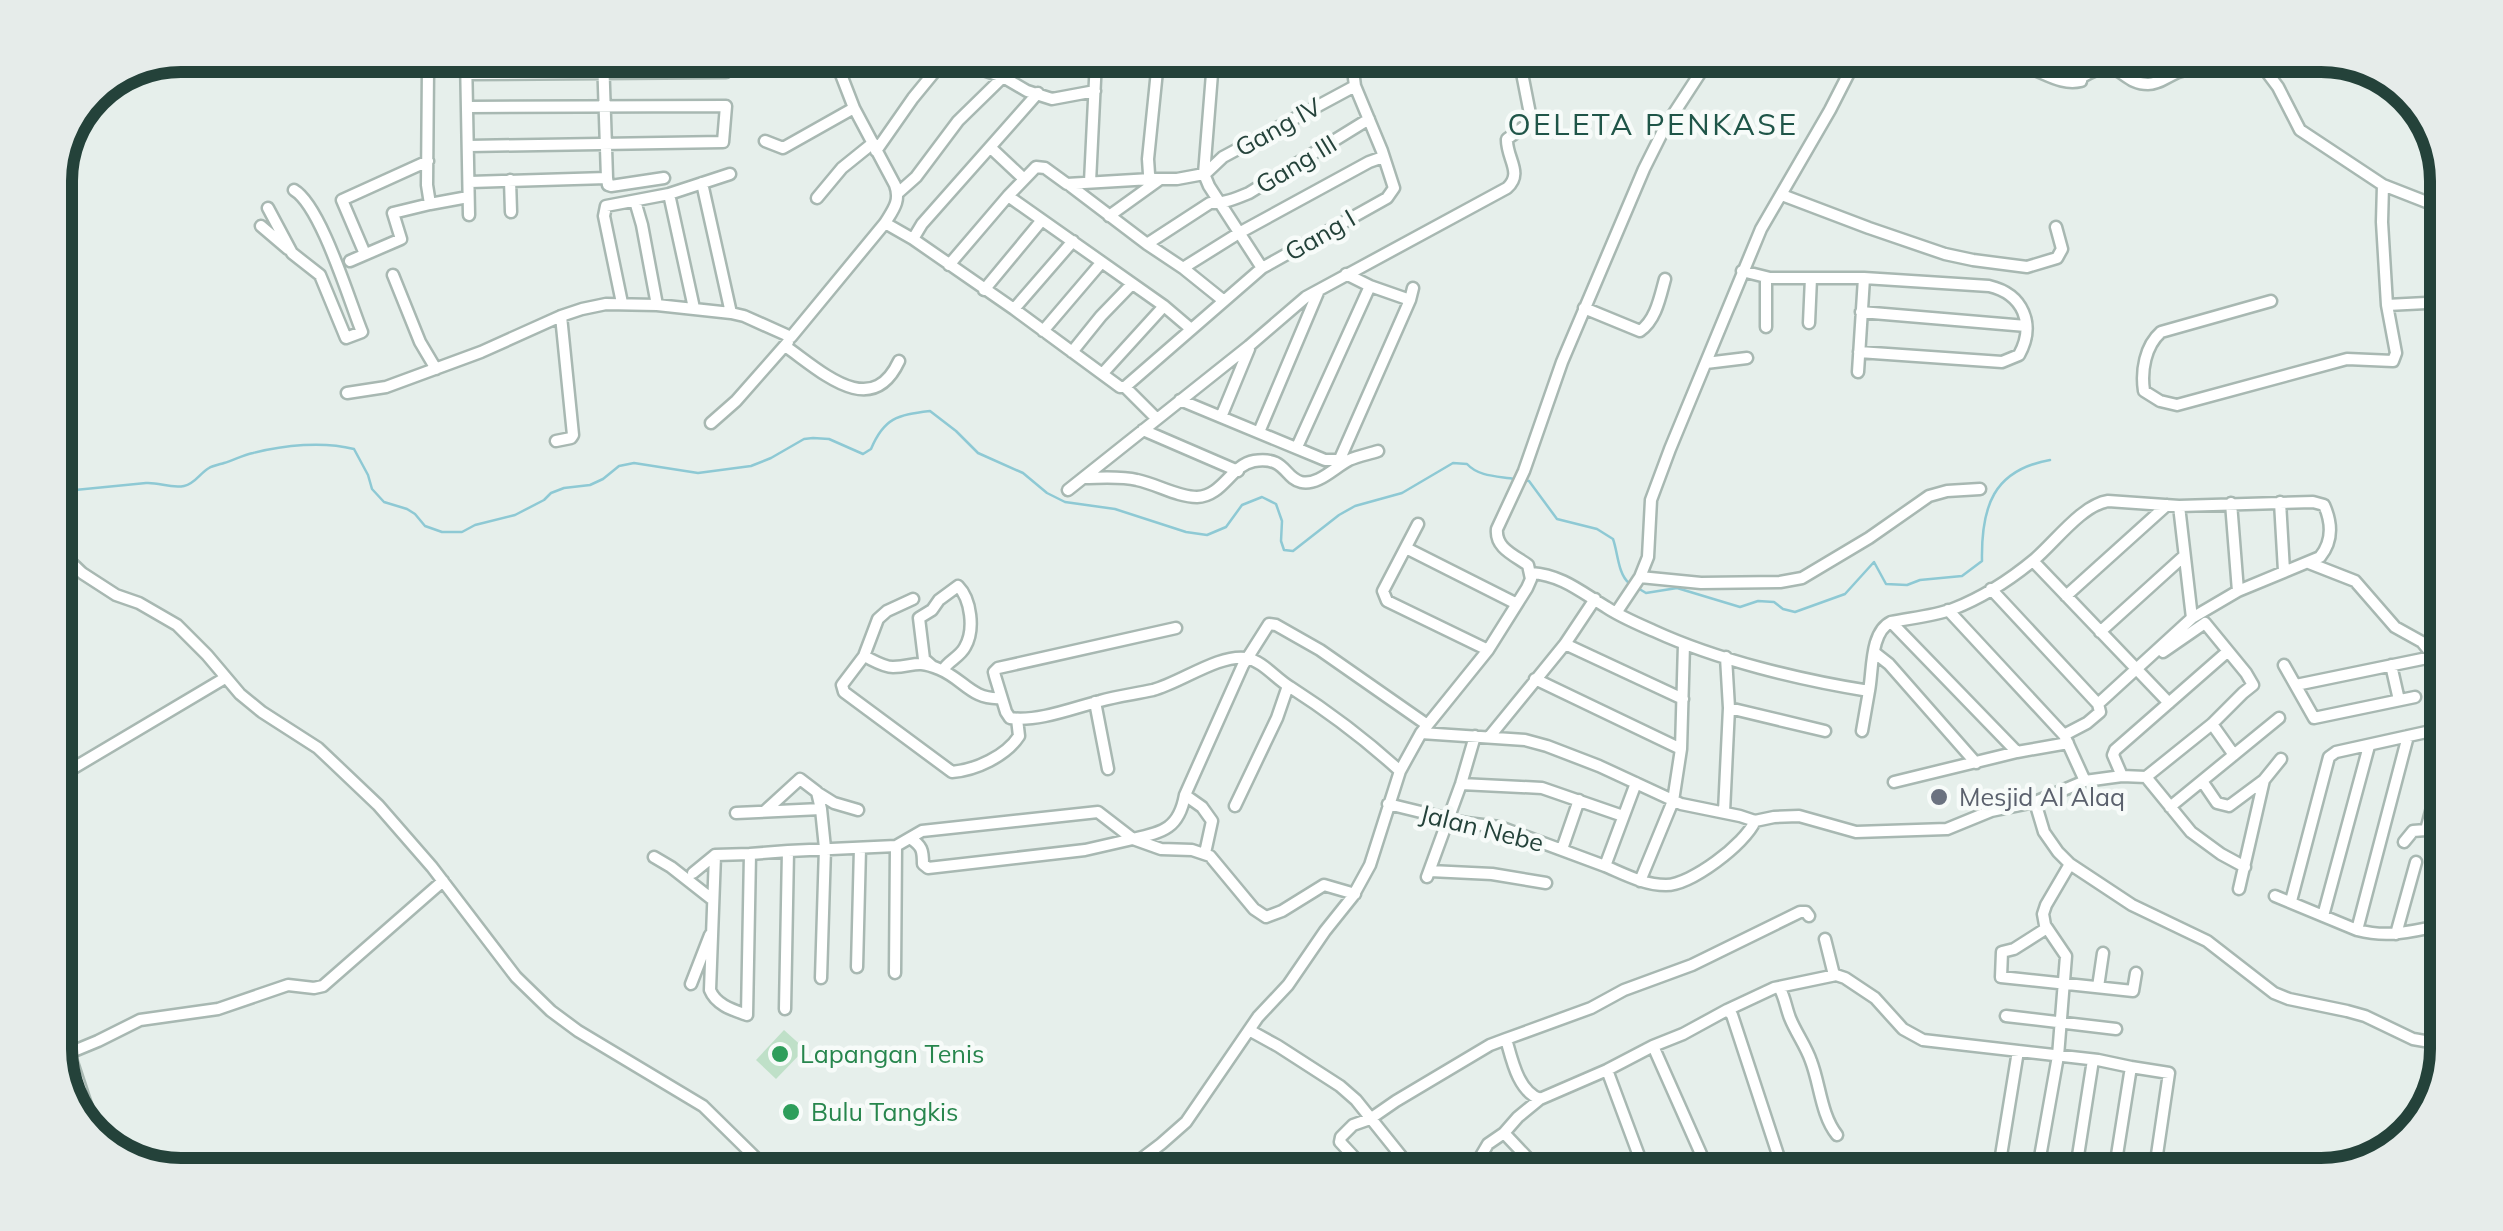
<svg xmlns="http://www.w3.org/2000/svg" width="2503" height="1231" font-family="Mulish,sans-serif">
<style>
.green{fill:#bfe0c8}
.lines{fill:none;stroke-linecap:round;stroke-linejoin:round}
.stream{stroke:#8ec9d4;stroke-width:2.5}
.minor-casing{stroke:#a8b8b2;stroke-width:15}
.minor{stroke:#fff;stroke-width:10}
.worship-dot{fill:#6b7280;stroke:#f7fbf9;stroke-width:4}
.leisure-dot{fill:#2e9e5b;stroke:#f7fbf9;stroke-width:4}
.labels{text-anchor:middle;stroke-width:9;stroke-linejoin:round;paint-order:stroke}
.street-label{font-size:25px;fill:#24423a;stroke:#f7fbf9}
.worship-label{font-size:25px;fill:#5b616d;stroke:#f7fbf9;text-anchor:start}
.leisure-label{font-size:25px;fill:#27864d;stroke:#f7fbf9;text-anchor:start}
.quarter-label{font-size:30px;letter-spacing:2.5px;fill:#1f5548;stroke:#f7fbf9}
.rim{fill:none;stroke:#24423a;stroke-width:12}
</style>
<rect width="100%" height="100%" fill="#e6efeb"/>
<path class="green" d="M784,1030L805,1049L776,1079L756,1060Z"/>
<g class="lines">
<path class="stream" d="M1523,480L1529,481L1557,519L1597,529L1613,539C1618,553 1618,574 1629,583
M60,544C65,525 56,504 75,490L146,483C159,482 171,489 184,486C195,484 200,473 209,468C212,466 221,464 224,463C234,460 243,455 253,453C284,445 323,441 354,449L368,475L372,489L384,502L407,509L415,514L425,526L442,532H462L475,525L515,515L544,500L551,493L564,488L590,485L603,479L619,466L634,463L698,473L751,466L771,458L804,439L813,438L829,439L863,454L871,449C884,418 897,415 930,411L956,431L978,453L1023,473L1047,493L1065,502L1115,509L1186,532L1207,535L1226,527L1242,505L1262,497L1276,504L1282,521L1281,541L1284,550L1293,551L1339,515L1355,506L1402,493L1453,463L1467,464C1479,477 1498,476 1515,479
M1636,587L1646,593L1677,588L1740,607L1758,601L1774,602L1783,609L1795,612L1845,594L1874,562L1886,584L1907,585L1920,580L1962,576L1982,561C1981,507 1993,470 2050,460"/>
<defs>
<path id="minor" d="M426,56L428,69L427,185L430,204L468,197
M466,57L469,215
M603,57L607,178
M969,60L986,71L1003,77L1027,91L1052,99L1095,91
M1213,61L1204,174L1209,186L1262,268
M1834,65L1848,74
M2023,66C2043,71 2060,86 2081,81L2084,66
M2263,67L2278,87L2300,130L2383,185L2447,210
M467,74L726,72
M2082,77C2122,53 2119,84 2148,84C2159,84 2168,76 2178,72C2188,69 2199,68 2209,67
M468,107L726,106L723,142L469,146
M765,141L783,148L854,108
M991,148L1024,179
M876,151L913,98L945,59
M1205,174L1223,157L1355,86
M1151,179L1149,174L1148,159L1158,61
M510,180L511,212
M470,182L607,178L608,185L611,186L664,178
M1090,182L1096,60
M702,183L731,313
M1068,184L1147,244L1183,268L1224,301
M898,193L916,177L958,121L1003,77
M669,194L694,308
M1782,195L1869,228L1945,254L1973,260L2027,267L2057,258L2062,249L2056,227
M1008,196L1164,306L1191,329
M817,198L842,168L873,143
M635,201L642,225L657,305
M2434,204L2448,177
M268,208L292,253L320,275L346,338L362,332C349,300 321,206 294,190
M1109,216L1159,180
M885,223L913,239L1014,309L1120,387H1125L1262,268L1387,198L1394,188L1382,151L1355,86L1354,78
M261,226L288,249
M913,239L922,224L1038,93
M1147,244L1210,203C1223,204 1237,198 1249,193L1369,119
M365,254L342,200L428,161
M350,261L401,239L393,213L430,204
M949,265L1008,196L1036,167L1045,168L1067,184L1151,179H1177L1204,174
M1183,268L1239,233L1369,162L1383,157
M1742,271L1770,278H1864L1989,286C2023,294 2036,324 2019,355L2002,362L1859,352
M1346,274L1370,286L1410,300L1413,288
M393,275L420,342L436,369
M984,290L1042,220
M2271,301L2161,332C2145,346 2141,371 2144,391L2160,401L2177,405L2347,359L2393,361L2396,353L2387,305L2382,222L2383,185
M622,303L604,216L606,206L669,194L730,174
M2387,305L2446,302
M1584,308L1640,331C1656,320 1660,297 1665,279
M1014,309L1073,241
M1861,312L2026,326
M1809,323L1811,278
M1766,327V278
M1043,331L1101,263
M785,346C820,370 871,421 899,361
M1072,352L1101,316L1132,284
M1706,363L1747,358
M1858,372L1864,278
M1103,373L1164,306
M1125,387L1157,419
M347,393L386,387L481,352L561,316L582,309L606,304L657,305L731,313L744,316L791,337L885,223C893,210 901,201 895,185L854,108L835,59
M1180,400L1325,460H1347
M1221,417L1249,349
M711,423L736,401L788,342
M1143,430L1238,471
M1259,432L1319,290
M556,441L571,438L573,435L561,316
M1297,447L1370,286
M1339,461L1410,300
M1083,478C1101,478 1120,476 1137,480C1157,484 1177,497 1197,497C1223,496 1231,465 1254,461C1286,456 1284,478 1301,482C1318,486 1335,467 1349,460C1358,456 1369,454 1378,451
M1068,490L1249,346L1306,297L1507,188C1524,173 1506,158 1507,139L1528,124L1531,119L1520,63
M2280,502L2284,571
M2231,503L2238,591
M2179,506L2192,618
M1418,524L1383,591L1387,601L1488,650
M55,547L82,573L116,595L139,603L177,625L207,655L240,694L262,712L318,748L378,805L432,867L516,977L551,1011L578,1031L703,1106L765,1167
M1406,548L1517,604
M2033,561L2169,703
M2309,563L2355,581L2395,627L2422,642L2431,653L2441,689
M1531,573C1562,575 1581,592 1606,607C1621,617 1638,624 1654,631C1717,660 1800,680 1869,691C1873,670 1870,632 1891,622C1911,618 1934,616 1953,609C1981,598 2011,579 2035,559C2055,542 2082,505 2108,501L2179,506L2313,502L2324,505C2332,523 2333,541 2320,557L2238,591L2192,618L2098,704L2100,712L2087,723L2064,735
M1640,577L1701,583L1780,582L1802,578L1869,538L1929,496L1947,491L1980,489
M1991,589L2098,704
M2066,596L2167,505
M913,599L887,611L878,619L864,656L842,685L844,692L952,772C976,770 1006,756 1019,736L1017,719
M1948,610L2064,735L2085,781
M1616,613L1640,577L1648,557L1651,500L1670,449L1761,229L1830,110L1853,65
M1891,622L2017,752
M1176,628L998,668L994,672L995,676L1006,712L1010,718C1038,722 1073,708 1100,701C1117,696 1135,694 1153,690C1180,683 1219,654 1246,658C1263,661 1276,679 1290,687C1329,712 1366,740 1400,771
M2100,632L2184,556
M1565,644L1683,699
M1875,653L1889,664L1976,763
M864,656C873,660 883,667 893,667C914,667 915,659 939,669C964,679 971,700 1001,698
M2284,665L2314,718L2415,697
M2391,665L2399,700
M932,666L924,659L919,618L932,610L939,600L958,586C971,599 975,630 965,647C960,657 948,661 943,670
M1535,679L1681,749
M2296,685L2432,657
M1095,702L1108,769
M1729,708L1825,731
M2212,724L2234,755
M1862,731L1869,691
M1421,733L1525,740L1547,746L1599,766L1681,804L1740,816L1755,821L1774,817L1799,816L1856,832L1947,829L1991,811L2035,802L2085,781L2122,776L2146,777L2212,724L2243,693L2253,685L2246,673L2205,623L2163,652
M1490,736L1565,644L1595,599
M2122,776L2113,755L2115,750L2227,652
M2146,777L2191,832L2221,854L2245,867
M55,779L225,678
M2202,781L2217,803L2229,806L2264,780L2281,759
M1894,782L2017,752L2068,743
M1461,784L1542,788L1623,816
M818,793L834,803L858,810
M1185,795L1202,807L1212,821L1205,853
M2035,802L2044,832L2058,852L2070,864L2132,905L2207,941L2274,993L2289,999L2347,1011L2365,1016L2413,1039L2436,1043
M1388,804L1466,823L1500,827L1605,866L1636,783
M1235,806L1277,718L1288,686
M2170,807L2279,718
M765,811L800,779L817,792L821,809
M1724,812L1729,708L1726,657
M736,813L821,809L825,848L821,978
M2426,830L2440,778
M2426,830L2436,838L2437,852
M910,838C922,846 923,850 923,864L928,868L1085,850L1133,839L1161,849L1192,850L1210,856L1254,909L1266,917L1282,911L1324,885L1355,894
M2404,842L2413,831L2426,830
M1562,849L1579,800
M715,855L710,990C716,1005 733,1010 747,1015L750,854L788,851
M654,857L671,867L713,900
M1605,866C1624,874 1644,885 1666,885C1691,885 1745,844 1755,821
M1430,871L1492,874L1546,883
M693,873L715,855L750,854
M1427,877L1461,784L1475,736
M1640,881L1673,801L1681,749L1684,644
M2239,889L2264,780
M2275,896L2357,930C2388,938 2407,932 2438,926
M2291,901L2329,757L2336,752L2440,729
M2323,916L2369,746
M2047,928L2014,949L2002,952L2001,977L2133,991L2136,973
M2357,930L2408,736
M2396,934L2416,862
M1825,939L1834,975
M857,967L860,848
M895,973L896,846
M691,984L710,935
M2098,987L2103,953
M1780,989C1785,998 1786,1008 1790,1018C1796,1033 1806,1046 1811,1061C1820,1084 1821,1115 1837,1135
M785,1009L788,851L896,846L922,831L1098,812L1133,839C1164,832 1179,828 1185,795L1243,665L1269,624L1276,625L1320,650L1426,724
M1727,1010L1732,1015L1784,1173
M2006,1016L2116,1029
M1249,1030L1278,1046L1340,1086L1356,1100L1413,1171
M1506,1039L1591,1008L1624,990L1692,965L1800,912H1806L1809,916
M1653,1046L1709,1172
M69,1053L97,1138
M55,1056L69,1053L98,1041L140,1020L218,1009L288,985L314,988L323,986L443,881
M2131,1067L2169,1073L2154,1175
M1607,1070L1645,1172
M1504,1133L1540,1171
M116,1154L143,1163
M1128,1169L1161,1144L1186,1122L1258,1017L1288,985L1325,931L1353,896L1370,865L1400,771L1421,733L1488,650L1527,588L1531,579L1528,565C1514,555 1495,548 1497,529L1524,471L1562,362L1644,169L1665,127L1706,64
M1366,1170L1340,1142L1341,1137L1353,1125L1370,1119L1396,1101L1490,1045L1506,1039C1512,1060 1518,1091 1540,1099L1607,1070L1653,1046L1683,1034L1727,1010L1774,988L1836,975L1845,978L1875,998L1903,1029L1923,1040L2098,1060L2131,1067L2114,1174
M1478,1171V1161L1488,1144L1504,1133L1518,1117L1540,1099
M1998,1174L2018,1051
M2037,1174L2058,1056L2066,956L2045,925L2043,914L2046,905L2070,864
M2075,1175L2093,1060"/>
</defs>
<use href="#minor" class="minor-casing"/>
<use href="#minor" class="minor"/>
</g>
<circle class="worship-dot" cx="1939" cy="797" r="10"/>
<g class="leisure-dot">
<circle cx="780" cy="1054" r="10"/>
<circle cx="791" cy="1112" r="10"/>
</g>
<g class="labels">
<g class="street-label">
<text transform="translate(1278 127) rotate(-29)" y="9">Gang IV</text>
<text transform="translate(1296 164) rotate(-31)" y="9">Gang III</text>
<text transform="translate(1320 235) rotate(-30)" y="9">Gang I</text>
<text transform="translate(1482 828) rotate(14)" y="9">Jalan Nebe</text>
</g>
<g class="worship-label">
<text x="1959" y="806">Mesjid Al Alaq</text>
</g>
<g class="leisure-label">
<text x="800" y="1063">Lapangan Tenis</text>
<text x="811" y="1121">Bulu Tangkis</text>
</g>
<g class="quarter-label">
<text x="1653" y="135">OELETA PENKASE</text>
</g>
</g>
<path d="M0 0H2503V1231H0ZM181 72H2321A109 109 0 0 1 2430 181V1049A109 109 0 0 1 2321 1158H181A109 109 0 0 1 72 1049V181A109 109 0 0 1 181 72Z" fill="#e6ecea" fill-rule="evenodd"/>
<path class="rim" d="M181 72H2321A109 109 0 0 1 2430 181V1049A109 109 0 0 1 2321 1158H181A109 109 0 0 1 72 1049V181A109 109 0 0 1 181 72Z"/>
</svg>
